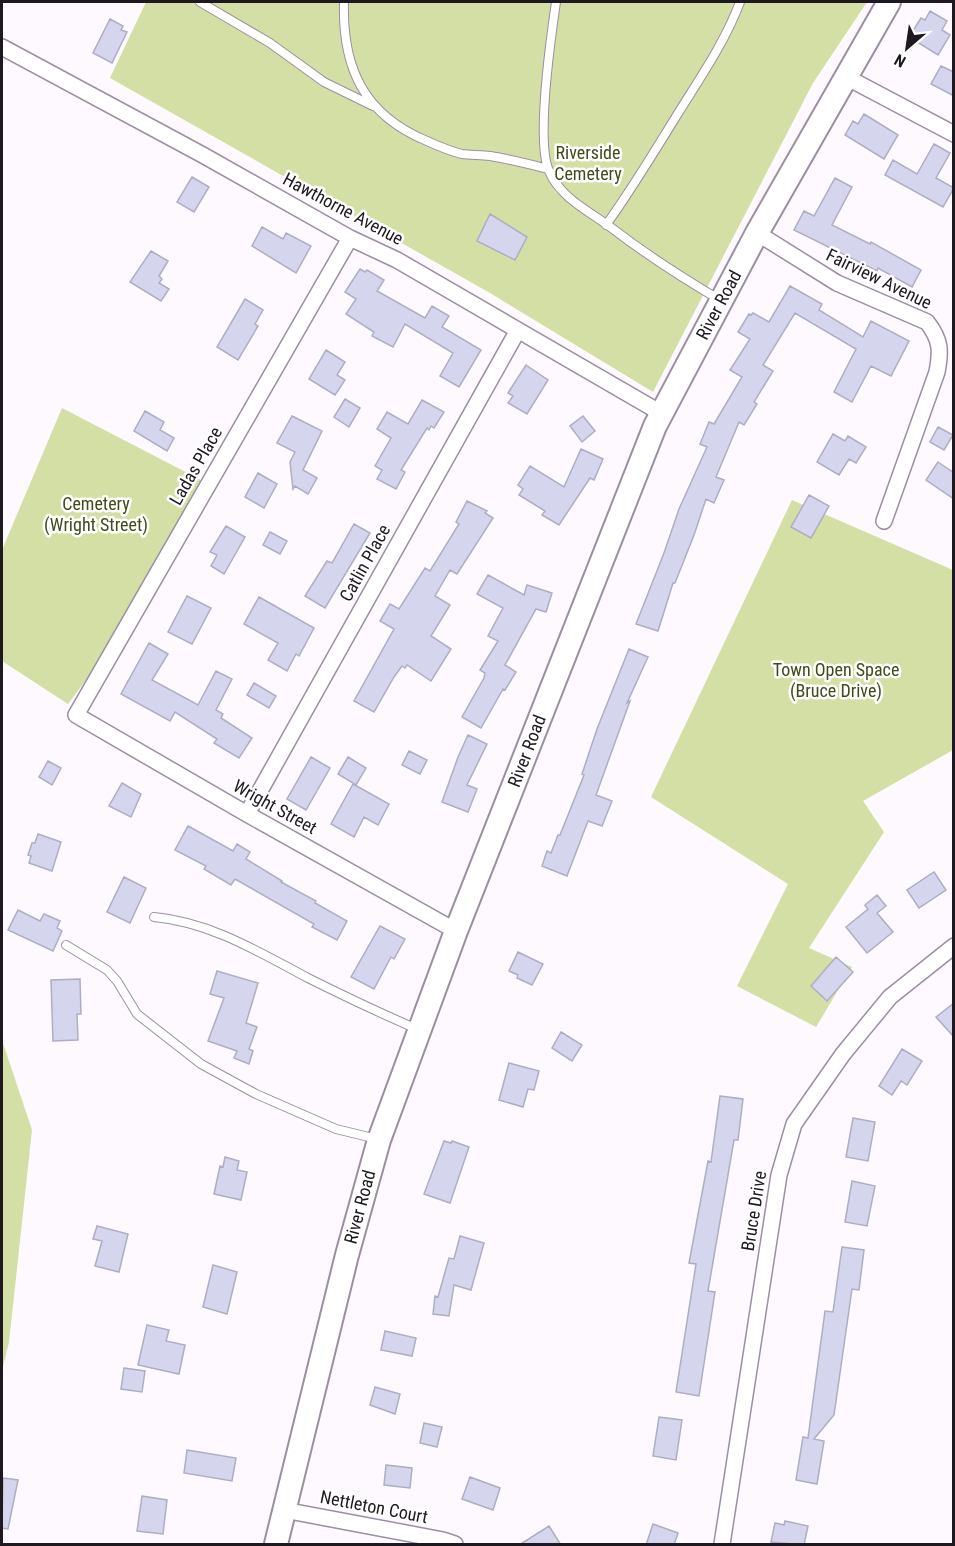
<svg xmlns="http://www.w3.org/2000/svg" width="955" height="1546" font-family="'Roboto Condensed',sans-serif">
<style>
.green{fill:#d3dfa5}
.building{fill:#d5d5ed;stroke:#adadc4;stroke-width:1.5}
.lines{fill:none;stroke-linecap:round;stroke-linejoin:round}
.lane-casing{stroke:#9c8ea2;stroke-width:10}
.street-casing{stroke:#9c8ea2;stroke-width:18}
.secondary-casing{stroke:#9c8ea2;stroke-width:26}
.lane{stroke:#fff;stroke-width:8}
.street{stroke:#fff;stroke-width:15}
.secondary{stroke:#fff;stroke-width:22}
.labels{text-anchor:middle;stroke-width:5;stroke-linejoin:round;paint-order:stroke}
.park-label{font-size:18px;fill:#424a1a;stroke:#fff}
.street-label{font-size:18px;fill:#1e1820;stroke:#fff}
</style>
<rect width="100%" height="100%" fill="#fdf9fe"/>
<path class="green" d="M146,2H867L813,83L653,392L490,293L110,78Z
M62,408L201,480L89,676L68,704L2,661V550Z
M792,500L953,570V750L863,801L884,832L809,948L852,967L816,1027L737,986L788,884L651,797Z
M2,1040L32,1130L9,1342L2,1371Z"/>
<path class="building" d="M930,11L947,21L942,30L950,35L938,55L909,37L921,18L925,20Z
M110,19L123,26L121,30L127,32L112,63L93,53Z
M941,66L954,72V96L931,84Z
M864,114L898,135L884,159L845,135L853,121L858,124Z
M934,144L950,153L936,178L954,188L943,207L885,175L893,160L917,174Z
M192,177L209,187L194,212L177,202Z
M835,178L852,187L832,225L870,244L871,242L921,270L912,287L878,268L877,271L794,230L804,211L814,216Z
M490,214L527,237L515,260L477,241Z
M262,227L283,239L286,233L311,246L296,273L252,246Z
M151,251L168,261L159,276L162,279L159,283L169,289L161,301L130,282Z
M360,269L365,272L367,270L384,280L377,291L425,318L432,306L449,316L442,327L481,350L459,387L440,376L453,353L405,324L393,347L372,336L374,332L346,314L356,299L345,292Z
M790,286L822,304L819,310L863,337L871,321L909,341L891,376L871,366L852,402L834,392L856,349L795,313L763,365L773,371L754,402L757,404L744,425L739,422L716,477L724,480L714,503L706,499L694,535L675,583H673L658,631L636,624L664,553L679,509L707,447L700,444L709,422L714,424L742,377L730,370L750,339L738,332L749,314L751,315L753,313L769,322Z
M245,299L263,310L255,324L258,326L238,360L217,347Z
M326,350L345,362L337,375L345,380L335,395L309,379Z
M526,365L548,380L527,414L508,403L513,396L508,393Z
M345,399L360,408L349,427L334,417Z
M422,400L444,412L434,428L431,426L429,430L427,428L401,470L405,472L396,489L377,479L382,470L375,466L391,438L377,429L387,412L408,424Z
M145,411L164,422L160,430L174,438L167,451L134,431Z
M292,416L322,431L303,470L317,478L308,494L295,486L293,489L290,462L295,452L277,443Z
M583,416L595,431L582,442L570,426Z
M938,427L953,435L944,450L930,442Z
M833,434L845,441L848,436L866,447L856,463L849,459L839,475L817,462Z
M581,449L603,459L594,480L590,478L559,525L542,515L545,511L519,495L523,489L518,485L530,466L564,487Z
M938,462L954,473V499L926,480Z
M258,473L277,484L264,508L245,497Z
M809,495L829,506L811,538L791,527Z
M467,501L487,511L485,513L493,518L457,574L450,570L435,596L450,605L431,636L451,649L431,681L407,665L405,668L402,666L394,677L374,712L354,701L394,629L380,621L390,604L399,609L425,568L430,571L459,524L456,522Z
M354,524L370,533L325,608L305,596L327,561L332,563Z
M226,526L245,537L224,574L211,566L217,555L210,552Z
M270,532L287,541L280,554L263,545Z
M488,575L524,595L527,585L552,593L546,612L536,609L505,665L516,672L505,690L503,689L481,728L462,717L484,678L485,673L480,670L498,641L488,636L503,608L477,594Z
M187,596L211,608L192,644L168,632Z
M259,597L314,628L299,656L296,654L287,671L268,660L278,643L244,624Z
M149,643L168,654L152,680L198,705L216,671L232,679L216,710L223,714L221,718L252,738L239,758L214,743L217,739L175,712L170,721L121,694Z
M629,649L648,657L627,703L630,701L596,795L612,801L602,826L588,821L567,876L542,866L547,851L551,853L558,835H560L584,775L582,774L597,729Z
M254,683L276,696L269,708L247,695Z
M468,735L487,744L467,785L477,789L468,812L442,802L458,757Z
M409,751L427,760L420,774L402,765Z
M311,757L330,768L306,810L287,799Z
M348,757L366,768L356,785L338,774Z
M48,761L61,768L52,785L39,777Z
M122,783L141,794L131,817L109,806Z
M353,784L389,804L378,825L364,817L354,837L331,824Z
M188,826L233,851L237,844L250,852L246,859L282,881L281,882L316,901L315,903L347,921L337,940L312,927L314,924L235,879L231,885L204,869L206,866L175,850Z
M38,834L61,842L52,871L29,863L31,856L28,855L32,843H35Z
M934,872L946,890L919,908L907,890Z
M124,877L146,888L130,923L107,912Z
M877,895L886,906L877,913L893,932L867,953L846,927L868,909L865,905Z
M18,910L40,921L44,914L60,921L57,928L62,931L53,951L8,930Z
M380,926L405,939L394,959L391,957L374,989L351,977Z
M518,952L543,964L532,985L517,978L518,975L509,971Z
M836,957L853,972L827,1001L811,986Z
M217,971L258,983L246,1023L257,1027L249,1049L253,1051L249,1064L234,1058L237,1051L208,1041L224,998L210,994Z
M80,979L81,1014H77L78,1040L53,1041L51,980Z
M954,1003V1037L936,1017Z
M561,1032L582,1045L572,1061L552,1048Z
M902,1049L922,1061L907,1085L901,1081L892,1095L879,1086Z
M509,1063L539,1071L534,1090L528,1089L523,1107L499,1100Z
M720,1096L743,1099L738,1140H734L708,1291L715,1292L699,1396L676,1392L696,1264L689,1263L708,1161L711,1162Z
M853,1118L875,1122L868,1161L846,1157Z
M444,1141L451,1143L452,1141L469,1147L450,1203L424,1194Z
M225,1157L239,1161L237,1170L247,1172L241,1200L214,1194L220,1166L223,1167Z
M852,1181L875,1186L867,1226L845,1222Z
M97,1226L128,1234L119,1272L95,1266L102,1241L93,1239Z
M460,1236L484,1243L471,1290L454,1285L449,1316L433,1314L435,1296L438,1297L449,1258L454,1259Z
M842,1247L864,1250L859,1290L852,1289L834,1415L814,1439L824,1441L817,1484L796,1480L803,1437L808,1438L825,1311L833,1312Z
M213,1265L237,1272L227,1314L203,1307Z
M147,1325L169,1330L166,1341L185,1345L179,1374L138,1365Z
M385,1331L416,1338L412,1356L381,1350Z
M124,1368L145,1371L142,1392L121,1389Z
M375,1387L400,1394L395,1414L370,1405Z
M659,1417L682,1420L676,1460L653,1456Z
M424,1423L442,1427L437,1447L420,1443Z
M187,1450L236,1458L232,1481L184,1473Z
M386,1465L412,1468L410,1488L384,1485Z
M470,1477L500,1488L493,1510L462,1499Z
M3,1478L18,1480L8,1529L2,1528Z
M142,1496L167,1500L163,1534L137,1531Z
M785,1521L808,1526L804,1545L771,1542L775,1523L784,1525Z
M653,1524L678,1533L674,1545H646Z
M549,1526L561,1545H519Z"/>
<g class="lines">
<defs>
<path id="lane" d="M200,2L270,43L324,82L373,106
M344,2C342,68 364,115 427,141C438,146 450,151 462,154C471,155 480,155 490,156C509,159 529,164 548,169
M556,2C551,36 536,142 549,171C560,197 587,210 609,226C644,253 681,277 720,300
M606,225C632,189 654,152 677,115C700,78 725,42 740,2
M154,917C210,922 259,952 308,978C344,996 380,1013 417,1029
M66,945L107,970L117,981L137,1014L201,1064L256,1094L336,1129L377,1139"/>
<path id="street" d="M2,47L201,154L350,238L397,260L661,413
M846,77L954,134
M757,233L837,283L927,322C941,340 941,351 937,372L884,521
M350,238L76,715L247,814L456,931
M247,814L518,330
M284,1510L443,1540L455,1544
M722,1544L779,1175L794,1124L843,1054L890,997L954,946"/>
<path id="secondary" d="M276,1544L347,1255L379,1140L456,931L655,426L757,233L889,2"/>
</defs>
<use href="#lane" class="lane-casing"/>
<use href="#street" class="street-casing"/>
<use href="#secondary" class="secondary-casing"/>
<use href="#lane" class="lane"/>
<use href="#street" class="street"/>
<use href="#secondary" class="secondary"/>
</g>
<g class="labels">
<g class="park-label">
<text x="588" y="159">Riverside<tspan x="588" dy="21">Cemetery</tspan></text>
<text x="96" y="510">Cemetery<tspan x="96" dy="21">(Wright Street)</tspan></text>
<text x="836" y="676">Town Open Space<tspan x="836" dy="21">(Bruce Drive)</tspan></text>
</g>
<g class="street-label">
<text transform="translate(343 209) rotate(28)" y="6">Hawthorne Avenue</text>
<text transform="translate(879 279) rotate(26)" y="6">Fairview Avenue</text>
<text transform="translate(719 305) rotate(-62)" y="6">River Road</text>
<text transform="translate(196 466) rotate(-60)" y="6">Ladas Place</text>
<text transform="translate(365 563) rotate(-61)" y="6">Catlin Place</text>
<text transform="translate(527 751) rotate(-69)" y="6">River Road</text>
<text transform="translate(275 807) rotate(29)" y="6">Wright Street</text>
<text transform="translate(360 1207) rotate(-75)" y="6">River Road</text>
<text transform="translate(754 1211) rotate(-81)" y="6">Bruce Drive</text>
<text transform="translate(374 1507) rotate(11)" y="6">Nettleton Court</text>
</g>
</g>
<rect width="955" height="1546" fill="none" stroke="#1e1820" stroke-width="6"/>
<g transform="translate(907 48) rotate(209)" stroke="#ffffff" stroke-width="4.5" paint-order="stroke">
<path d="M0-4.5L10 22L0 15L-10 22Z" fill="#1e1820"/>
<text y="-9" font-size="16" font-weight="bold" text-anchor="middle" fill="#1e1820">N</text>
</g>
</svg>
